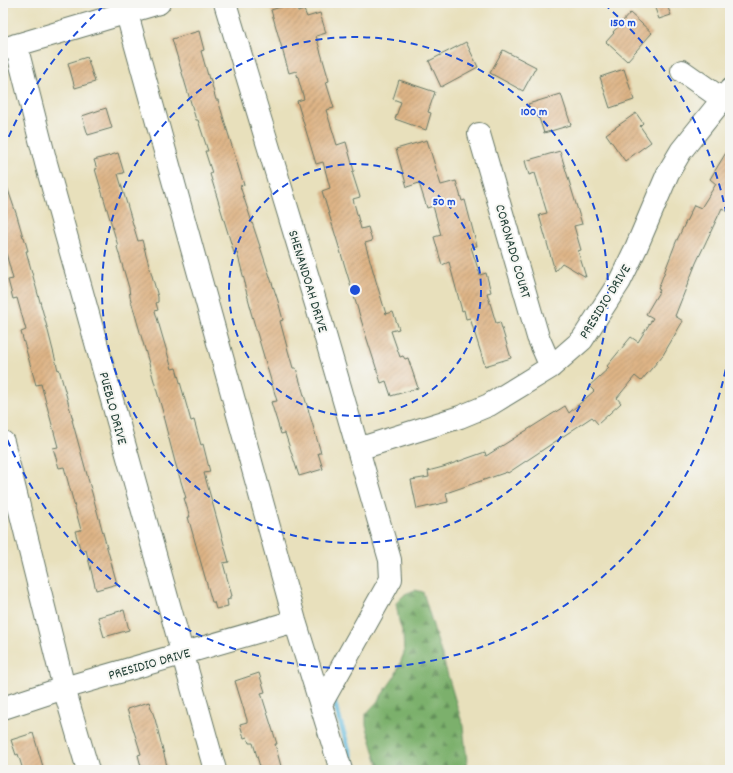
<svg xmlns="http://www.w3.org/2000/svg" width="733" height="773" font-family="Dekko,sans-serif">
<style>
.forest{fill:url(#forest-firs);stroke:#4d7650}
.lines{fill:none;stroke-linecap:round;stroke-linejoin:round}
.stream{stroke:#5fb9dd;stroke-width:5}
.building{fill:url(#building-hatch)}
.minor-casing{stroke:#657664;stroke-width:24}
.minor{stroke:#fff;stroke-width:22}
.ring{fill:none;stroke:#1d4ed8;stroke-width:2;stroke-dasharray:7 5}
.labels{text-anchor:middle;stroke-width:4;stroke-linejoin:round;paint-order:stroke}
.street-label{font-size:14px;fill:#1f3d34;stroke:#f6f6f2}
.centre{fill:#1d4ed8;stroke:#f6f6f2;stroke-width:2}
.ring-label{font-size:12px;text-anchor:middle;font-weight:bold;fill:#1d4ed8;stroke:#f6f6f2;stroke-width:4;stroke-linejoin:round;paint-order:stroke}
</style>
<defs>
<pattern id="forest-firs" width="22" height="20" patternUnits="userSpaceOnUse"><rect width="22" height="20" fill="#7bb06c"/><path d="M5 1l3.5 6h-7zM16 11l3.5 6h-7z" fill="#64905a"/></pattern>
<pattern id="building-hatch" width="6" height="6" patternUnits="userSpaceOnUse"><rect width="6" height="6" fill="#deb486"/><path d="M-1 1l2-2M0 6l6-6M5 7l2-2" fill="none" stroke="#b3946e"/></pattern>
</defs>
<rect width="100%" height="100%" fill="#f6f6f2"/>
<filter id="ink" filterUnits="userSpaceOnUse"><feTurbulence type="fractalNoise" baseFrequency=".025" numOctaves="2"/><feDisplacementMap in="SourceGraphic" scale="8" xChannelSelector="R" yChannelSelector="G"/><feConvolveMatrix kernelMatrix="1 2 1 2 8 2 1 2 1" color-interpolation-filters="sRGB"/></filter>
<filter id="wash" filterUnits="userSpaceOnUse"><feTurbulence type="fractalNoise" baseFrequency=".012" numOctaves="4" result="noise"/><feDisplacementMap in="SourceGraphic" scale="16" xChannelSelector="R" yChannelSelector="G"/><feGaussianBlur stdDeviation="0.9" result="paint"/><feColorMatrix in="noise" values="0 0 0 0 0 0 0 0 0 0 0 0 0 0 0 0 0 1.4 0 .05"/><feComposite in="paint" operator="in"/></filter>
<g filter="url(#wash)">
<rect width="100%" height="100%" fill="#e8e0bc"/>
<path class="forest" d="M415,590L423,592L463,726L468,770H380L366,725V714L377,702L395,676L404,653L403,634L399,621L396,603L405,594Z"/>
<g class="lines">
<path class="stream" d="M333,698L355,770"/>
</g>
<g id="blocks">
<path class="building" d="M294,3H296L298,12L304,10L307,17L320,13L326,33L316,36L328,77L329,81L326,82L334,108L326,110L337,145L346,142L354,171L352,172L360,197L353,199L361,229L368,227L372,241L365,243L378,288L386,314L393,312L399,329L391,331L400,357L403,356L405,359L408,358L418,388L391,396L386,381L381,383L366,336L322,191L330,188L323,162L316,164L297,101L304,99L296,71L289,73L271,10Z
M653,3H666L671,15L659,19Z
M630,13L652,33L627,61L606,42L614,33L613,32Z
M199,31L204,50L201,51L209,79L210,78L216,100H218L238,166L244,185L240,186L278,301L283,320L280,321L287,347L293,368H296L321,453H318L323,469L299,476L285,433L281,434L271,402L277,401L250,309H251L244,283H245L237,252L234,253L210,174L212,173L205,151H208L198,120H196L172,39Z
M466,42L478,67L441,87L429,61Z
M503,50L536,67L523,91L490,73Z
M87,57L95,82L75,88L68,63Z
M624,69L634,100L610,108L600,77Z
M399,80L435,92L428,112L431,113L426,130L395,119L401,102L393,99Z
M561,94L571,125L544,133L538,115L532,117L528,104Z
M106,108L112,128L88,135L82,116Z
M636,113L643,123L640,126L651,142L625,161L606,134Z
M427,140L441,185L456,181L462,201L465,200L477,246L471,247L480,275L486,273L491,292L487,293L496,323L500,322L511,358L485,366L470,318L466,319L464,310L462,311L449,262L442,265L434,237L441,235L433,206L427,208L419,183L407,187L396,149Z
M730,146V213L722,208L696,263L675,316L683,321L663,355L641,381L635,376L617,398L621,403L598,424L592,417L508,473L507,472L446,493L448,502L417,509L411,480L429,477L428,471L443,467L485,452L486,456L565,406L569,413L594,391L589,386L609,368L607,366L631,337L638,342L653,318L646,314L660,290L658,289L676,242L694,205L701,208L716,184L710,179Z
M560,151L582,224L574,226L581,250L578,251L586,277L562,263L555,271L539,215L547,213L535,173L529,175L525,161Z
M118,153L124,173L118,174L138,241L142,240L158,297V302L156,303L158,310L155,311L172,369L176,368L191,421L194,420L201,445L203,444L210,472L204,473L229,562L223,563L232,596H230V599L227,600L228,606L216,609L214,602H212L188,517H190L184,498H186L175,462L163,416H164L130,297L129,288L117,247L118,246L95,169H97L94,160Z
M3,181H5L17,216L23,237H24L28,251H26L47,327L58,370L59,369L73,420H72L117,584L96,590L86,550L81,552L75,531L81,530L64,467L59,468L53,448L58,447L41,384L36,385L21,332L26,330L17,298L13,299L8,280L13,279L3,242Z
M124,610L129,630L104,637L98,617Z
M259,673L265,692L261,693L277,744H275L282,770H261L253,743H249L247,737L244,738L240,724L247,722V720L235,681Z
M149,702L155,719L168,770H142L138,755L141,754L127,709Z
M33,733L44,770H23L18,754L16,755L11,740Z"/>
</g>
</g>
<g filter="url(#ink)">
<use href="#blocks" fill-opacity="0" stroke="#657664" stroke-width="1"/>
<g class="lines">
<defs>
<path id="minor" d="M124,3L295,621L341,770
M225,3L316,304L390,560L391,579L321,704
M16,45L46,163L215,770
M3,49L159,3
M682,71L722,99
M479,134L538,337L551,367
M3,442L64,688L88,770
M358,449L460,417L489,405L551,367L582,340L620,281L636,248L668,173L681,151L730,90
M3,708L64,688L295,621"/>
</defs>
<use href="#minor" class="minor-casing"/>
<use href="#minor" class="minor"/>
</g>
</g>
<g class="ring">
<circle cx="355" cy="290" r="126"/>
<circle cx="355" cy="290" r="253"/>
<path d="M730 346A379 379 0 0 1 4 432M4 148A379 379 0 0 1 106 4M604 4A379 379 0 0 1 730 234"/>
</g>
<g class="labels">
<g class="street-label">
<text transform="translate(514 251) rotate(74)" y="5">CORONADO COURT</text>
<text transform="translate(309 281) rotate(73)" y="5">SHENANDOAH DRIVE</text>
<text transform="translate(604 301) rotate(-58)" y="5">PRESIDIO DRIVE</text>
<text transform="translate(114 408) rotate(75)" y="5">PUEBLO DRIVE</text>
<text transform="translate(149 663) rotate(-16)" y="5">PRESIDIO DRIVE</text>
</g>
</g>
<circle cx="355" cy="290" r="6" class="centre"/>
<g class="ring-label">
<text x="623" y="26">150 m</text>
<text x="534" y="115">100 m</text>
<text x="444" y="205">50 m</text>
</g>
<rect width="733" height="773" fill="none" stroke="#f6f6f2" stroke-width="16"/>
</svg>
